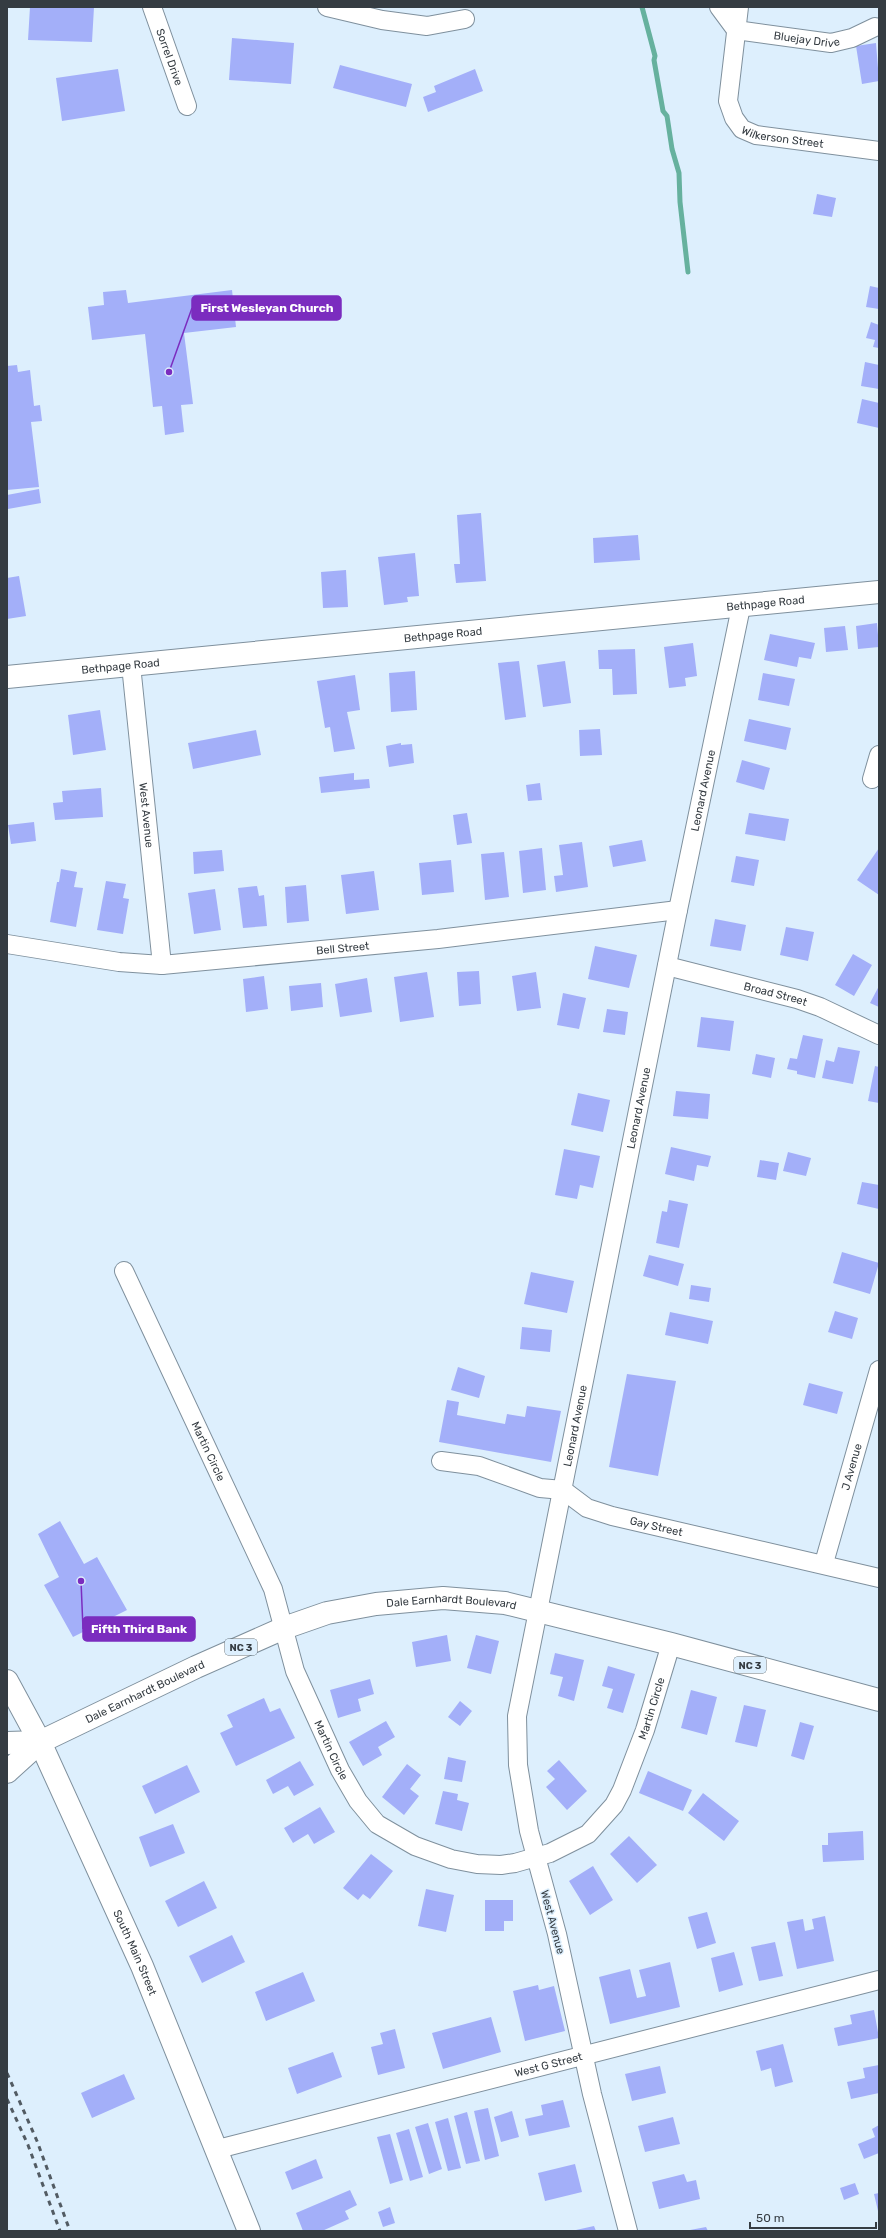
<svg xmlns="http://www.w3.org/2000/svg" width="886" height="2238" font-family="Rubik,sans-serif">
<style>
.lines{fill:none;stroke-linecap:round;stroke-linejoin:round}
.stream{stroke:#66b19e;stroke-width:5}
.building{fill:#a3aff9}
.street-casing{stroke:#7f909d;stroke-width:20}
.secondary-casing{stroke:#7f909d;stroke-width:24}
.primary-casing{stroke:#7f909d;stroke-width:24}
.street{stroke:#fff;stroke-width:18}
.secondary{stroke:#fff;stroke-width:22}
.primary{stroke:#fff;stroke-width:22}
.rail{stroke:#525b63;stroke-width:3;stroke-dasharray:5 5;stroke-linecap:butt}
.labels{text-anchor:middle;stroke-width:3;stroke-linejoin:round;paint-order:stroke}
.shield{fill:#ddeffd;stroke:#67727a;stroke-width:1}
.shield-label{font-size:10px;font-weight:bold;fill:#353c42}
.street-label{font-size:11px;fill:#353c42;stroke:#ddeffd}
.leader{fill:none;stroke:#7b2cbf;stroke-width:1.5}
.callout-dot{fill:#7b2cbf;stroke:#ddeffd;stroke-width:1.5}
.callout{fill:#7b2cbf;stroke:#7b2cbf;stroke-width:1.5}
.callout-label{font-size:12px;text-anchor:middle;font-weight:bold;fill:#fff}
</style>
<rect width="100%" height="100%" fill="#ddeffd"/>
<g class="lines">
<path class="stream" d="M642,7L655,56L654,60L663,111L667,116L672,149L679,173L680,202L688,272"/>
</g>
<path class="building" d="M30,7H94L92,42L28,40Z
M232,38L294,43L291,84L229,80Z
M876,43L879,81L862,84L856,46Z
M340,65L412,84L406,107L333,88Z
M118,69L125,111L62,121L56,78Z
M475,69L483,91L428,112L423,97L436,92L434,86Z
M817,194L836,198L832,217L813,214Z
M870,286L879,288V309L866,307Z
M126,290L128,303L232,290L236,327L184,333L193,404L181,405L184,432L165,435L162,406L153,407L145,334L92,340L88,307L104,305L103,292Z
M871,322L879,325V348L873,347L875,340L866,338Z
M865,362L879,365V389L861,386Z
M17,365L18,372L30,370L34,406L40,405L42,421L31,422L39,487L7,490V366Z
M862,399L879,403V428L857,423Z
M39,489L41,503L8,509L7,495Z
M481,513L486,581L456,583L454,564H460L457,515Z
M638,535L640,560L594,563L593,538Z
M415,553L419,596L407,597L408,602L384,605L378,557Z
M346,570L348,607L323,608L321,572Z
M19,576L26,616L7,619V578Z
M877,623L879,647L858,649L856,626Z
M845,626L848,650L826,652L824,628Z
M770,634L815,643L811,659L799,657L797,667L764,660Z
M693,643L697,676L685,678L686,686L669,688L664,647Z
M635,649L637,694L613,695L612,669H599L598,650Z
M519,661L526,717L505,720L498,663Z
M565,661L571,703L543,707L537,665Z
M415,671L417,710L391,712L389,673Z
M763,673L795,679L789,706L758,700Z
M355,675L360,710L347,712L355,749L334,752L330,727L325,728L317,681Z
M100,710L106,750L73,755L68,715Z
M749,719L791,728L786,750L744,741Z
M600,729L602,755L580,756L579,730Z
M256,730L261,755L193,769L188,743Z
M401,743V745L412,744L414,763L389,767L386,746Z
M742,760L770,768L764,790L736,782Z
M354,773V780L369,779L370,788L321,793L319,777Z
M540,783L542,800L528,801L526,785Z
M101,788L103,817L55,820L53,803L63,802L62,791Z
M467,813L472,843L457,845L453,815Z
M749,813L789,819L785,841L745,834Z
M34,822L36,841L11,844L8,825Z
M642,840L646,861L613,867L609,846Z
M582,842L588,887L556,892L554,876L563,875L559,845Z
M542,848L546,890L523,893L519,851Z
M879,848V895L857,880Z
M222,850L224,871L194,874L193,852Z
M504,852L509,897L485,900L481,854Z
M736,856L759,860L754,886L731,882Z
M451,860L454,892L422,895L419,863Z
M61,869L77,872L74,887L83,888L76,927L50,922L57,882H59Z
M374,871L379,910L346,914L341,875Z
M106,881L126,884L123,898L129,899L123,934L97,930Z
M306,885L309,921L287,923L285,887Z
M257,886L259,896L264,895L267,926L243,928L238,888Z
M215,889L221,930L194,934L188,893Z
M715,919L746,925L741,951L710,946Z
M786,927L814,932L808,961L780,955Z
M595,946L637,955L629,988L588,979Z
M853,954L872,965L854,996L835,985Z
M479,971L481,1004L459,1006L457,972Z
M427,972L434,1017L400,1022L394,977Z
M536,972L541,1008L517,1011L512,976Z
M264,976L268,1009L246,1012L243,979Z
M367,978L372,1012L340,1017L335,984Z
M321,983L323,1007L291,1011L289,986Z
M879,986V1007L870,1003Z
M563,993L586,998L579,1029L557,1025Z
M607,1009L628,1012L625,1035L603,1032Z
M701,1017L734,1021L730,1051L697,1047Z
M803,1035L823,1039L815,1078L797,1074V1071L787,1069L790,1058L797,1059Z
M838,1047L860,1051L853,1084L822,1078L826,1060L834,1062Z
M756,1054L775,1058L771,1078L752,1074Z
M875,1066L879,1067V1103L868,1101Z
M676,1091L710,1094L708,1119L673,1116Z
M578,1093L610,1100L603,1132L571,1125Z
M671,1147L711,1156L708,1167L697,1165L694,1181L665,1174Z
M564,1149L600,1156L593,1188L580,1185L577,1199L555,1195Z
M788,1152L811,1158L806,1176L783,1171Z
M760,1160L779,1163L776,1180L757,1177Z
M862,1182L879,1185V1209L857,1204Z
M669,1200L688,1204L679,1248L656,1243L662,1211L667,1212Z
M842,1252L879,1263L870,1294L833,1283Z
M649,1255L684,1264L678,1286L643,1276Z
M531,1272L574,1281L567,1313L524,1304Z
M691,1285L711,1288L709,1302L689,1299Z
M835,1311L858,1318L852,1339L828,1332Z
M670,1312L713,1321L708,1344L665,1335Z
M522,1327L552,1330L550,1352L520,1349Z
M458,1367L485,1376L479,1398L451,1390Z
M627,1374L676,1381L658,1476L609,1467Z
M809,1383L843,1392L837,1414L803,1405Z
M447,1400L459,1402L457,1415L505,1424L507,1414L525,1417L527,1406L561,1411L551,1462L439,1442Z
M60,1521L84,1564L97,1557L127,1610L73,1637L44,1585L59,1577L38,1534Z
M447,1635L451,1661L416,1667L412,1642Z
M476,1635L499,1641L491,1674L467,1668Z
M555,1653L584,1660L574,1701L558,1696L563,1677L550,1674Z
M608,1666L635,1674L623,1713L607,1708L613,1689L602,1686Z
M370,1679L374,1694L358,1699L361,1711L338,1718L330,1690Z
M691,1690L717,1697L707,1735L681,1728Z
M264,1698L270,1712L280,1708L295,1738L236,1766L220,1733L233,1727L227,1715Z
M460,1701L472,1711L460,1726L448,1717Z
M744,1705L766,1710L757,1747L735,1742Z
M386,1721L395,1737L378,1747L382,1755L363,1766L349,1742Z
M800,1722L814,1726L804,1760L791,1756Z
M448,1757L466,1761L462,1782L444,1779Z
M559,1760L587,1791L567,1810L546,1787L555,1779L547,1771Z
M300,1761L314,1785L294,1796L288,1786L273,1794L266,1780Z
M407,1764L421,1775L410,1789L419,1796L404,1815L382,1797Z
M187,1765L200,1792L155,1814L142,1786Z
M648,1771L692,1790L683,1811L639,1793Z
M443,1791L458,1794L457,1800L469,1803L462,1831L435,1824Z
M703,1793L739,1821L724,1841L688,1813Z
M320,1807L335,1832L314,1844L308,1834L293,1843L284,1828Z
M173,1824L185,1853L150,1867L139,1837Z
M863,1831L864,1860L823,1862L822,1845H828V1833Z
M629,1836L657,1865L637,1883L610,1854Z
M371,1854L393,1871L370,1899L363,1894L358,1900L343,1888Z
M593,1866L613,1900L590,1915L569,1881Z
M204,1881L217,1908L178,1927L165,1901Z
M426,1889L454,1895L446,1932L418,1926Z
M485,1900H513V1921H504V1931H485Z
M707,1912L716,1943L697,1949L688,1917Z
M825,1916L834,1961L797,1969L787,1922L803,1919L805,1931L814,1929L812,1919Z
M232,1935L245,1962L202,1983L189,1956Z
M775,1942L783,1976L759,1981L751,1947Z
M734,1952L743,1985L719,1992L711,1958Z
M670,1962L680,2007L610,2024L599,1977L630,1969L637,1998L646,1996L639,1970Z
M303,1972L315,2001L266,2021L255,1992Z
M538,1985L539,1990L554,1986L565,2031L525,2041L513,1991Z
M874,2010L879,2038L838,2046L834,2028L852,2024L850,2015Z
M491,2017L501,2052L443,2069L432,2033Z
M395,2029L405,2068L378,2075L371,2047L383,2044L380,2033Z
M783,2044L793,2082L775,2087L771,2068L761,2071L756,2051Z
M333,2052L342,2077L297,2094L288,2068Z
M879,2065V2093L851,2099L847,2082L865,2078L863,2068Z
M660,2066L666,2093L632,2101L625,2074Z
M124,2074L135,2099L92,2118L81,2093Z
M563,2100L570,2127L529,2136L525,2119L543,2115L541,2105Z
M488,2108L499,2156L485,2160L474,2111Z
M512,2111L519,2137L501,2142L494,2117Z
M467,2112L480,2161L466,2164L454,2116Z
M673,2117L680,2144L645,2152L638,2126Z
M448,2118L461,2168L448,2171L435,2122Z
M428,2123L442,2169L429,2174L415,2127Z
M879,2125V2153L864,2159L858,2144L875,2137L872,2129Z
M409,2129L423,2177L410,2181L396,2133Z
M390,2134L403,2180L390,2184L377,2137Z
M316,2159L323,2178L292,2190L285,2172Z
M575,2164L582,2192L545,2201L538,2173Z
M684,2174L687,2182L696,2180L700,2199L659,2209L652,2182Z
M855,2183L859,2194L844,2200L840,2188Z
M350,2190L357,2205L345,2211L349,2219L322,2231H303L296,2213Z
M879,2193V2211H878L874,2194Z
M390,2207L395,2223L383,2227L378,2212Z
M594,2226L596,2231H576V2230Z
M706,2227L708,2231H690V2230Z"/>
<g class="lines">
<defs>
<g id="street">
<path id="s1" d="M152,7L187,106"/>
<path d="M327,7L382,20L427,26L465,19"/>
<path id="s2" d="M719,7L736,30L831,43L852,38L875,27"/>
<path id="s3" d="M739,7L728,101L734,118L742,129L756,135L879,151"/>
<path id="s4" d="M131,665L162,965"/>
<path d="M872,779L879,755"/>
<path id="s5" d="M7,944L119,962L162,965L438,939L678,910"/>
<path id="s6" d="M667,966L797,999L820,1007L879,1035"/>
<path id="s7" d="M124,1271L273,1589L295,1671L340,1770L358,1801L377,1824L415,1846L451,1859L477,1864L501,1865L515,1863L550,1853L588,1834L614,1805L622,1790L645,1730L671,1644"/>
<path id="s8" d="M441,1461L479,1466L540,1488L563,1490L587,1508L612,1516L879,1578"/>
<path id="s9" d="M824,1563L879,1370"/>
<path id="s10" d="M218,2149L879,1980"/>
<path id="s11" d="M628,2231L592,2094L557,1934L529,1831L518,1765L517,1716L678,910L741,607"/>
</g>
<g id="secondary">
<path id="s12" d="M7,677L879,592"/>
<path d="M7,1681L40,1742"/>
</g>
<g id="primary">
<path id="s13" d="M40,1742L142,1966L249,2231"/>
<path d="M7,1743L40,1742"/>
<path id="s14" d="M7,1772L40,1742L196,1667L284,1628L327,1613L376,1604L443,1598L505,1603L671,1644L879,1700"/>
</g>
</defs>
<use href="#street" class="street-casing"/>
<use href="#secondary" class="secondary-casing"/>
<use href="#primary" class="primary-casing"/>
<use href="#street" class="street"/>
<use href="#secondary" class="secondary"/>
<use href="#primary" class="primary"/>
<path class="rail" d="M7,2073L37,2141L70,2231
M7,2099L28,2145L60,2231"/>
</g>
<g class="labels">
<g class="shield">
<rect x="225" y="1639" width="32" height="16" rx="3"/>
<rect x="734" y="1657" width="32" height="16" rx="3"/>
</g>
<g class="shield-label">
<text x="241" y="1651">NC 3</text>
<text x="750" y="1669">NC 3</text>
</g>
<g class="street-label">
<text dy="4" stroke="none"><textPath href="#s2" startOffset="100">Bluejay Drive</textPath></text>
<text dy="4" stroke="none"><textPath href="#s1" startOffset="53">Sorrel Drive</textPath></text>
<text dy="4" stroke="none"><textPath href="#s3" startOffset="168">Wilkerson Street</textPath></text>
<text dy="4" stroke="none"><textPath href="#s12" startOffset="762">Bethpage Road</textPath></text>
<text dy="4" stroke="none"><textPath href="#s12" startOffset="438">Bethpage Road</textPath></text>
<text dy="4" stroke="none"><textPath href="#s12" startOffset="114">Bethpage Road</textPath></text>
<text dy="4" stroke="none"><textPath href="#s11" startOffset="1472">Leonard Avenue</textPath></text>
<text dy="4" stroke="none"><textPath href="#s4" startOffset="151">West Avenue</textPath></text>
<text dy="4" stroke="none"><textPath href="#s5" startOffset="338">Bell Street</textPath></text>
<text dy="4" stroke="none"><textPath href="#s6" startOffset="112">Broad Street</textPath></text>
<text dy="4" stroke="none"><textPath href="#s11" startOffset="1148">Leonard Avenue</textPath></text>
<text dy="4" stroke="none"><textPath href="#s11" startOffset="824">Leonard Avenue</textPath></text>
<text dy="4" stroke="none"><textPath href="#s7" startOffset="199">Martin Circle</textPath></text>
<text dy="4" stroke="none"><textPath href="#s9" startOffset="100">J Avenue</textPath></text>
<text dy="4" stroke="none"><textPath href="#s8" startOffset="228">Gay Street</textPath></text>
<text dy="4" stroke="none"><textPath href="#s14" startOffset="485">Dale Earnhardt Boulevard</textPath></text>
<text dy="4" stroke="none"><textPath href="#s14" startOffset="161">Dale Earnhardt Boulevard</textPath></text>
<text dy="4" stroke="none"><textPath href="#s7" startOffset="979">Martin Circle</textPath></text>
<text dy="4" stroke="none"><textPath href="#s7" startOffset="523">Martin Circle</textPath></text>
<text transform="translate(553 1922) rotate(75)" y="4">West Avenue</text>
<text dy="4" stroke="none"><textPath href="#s13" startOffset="231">South Main Street</textPath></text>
<text dy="4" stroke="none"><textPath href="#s10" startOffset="341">West G Street</textPath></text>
</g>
</g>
<path class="leader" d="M169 372L192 308M81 1581L83 1629"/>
<g class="callout-dot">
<circle cx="169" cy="372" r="4"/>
<circle cx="81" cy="1581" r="4"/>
</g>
<g class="callout">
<rect x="192" y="296" width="149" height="24" rx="4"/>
<rect x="83" y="1617" width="112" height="24" rx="4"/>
</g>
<g class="callout-label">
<text x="267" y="312">First Wesleyan Church</text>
<text x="139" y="1633">Fifth Third Bank</text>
</g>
<rect width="886" height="2238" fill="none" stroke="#353c42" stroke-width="16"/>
<path d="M750 2222v6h126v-6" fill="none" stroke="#353c42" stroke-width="2"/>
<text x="756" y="2222" font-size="12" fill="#353c42" stroke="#ddeffd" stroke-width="3" paint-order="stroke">50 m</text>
</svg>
